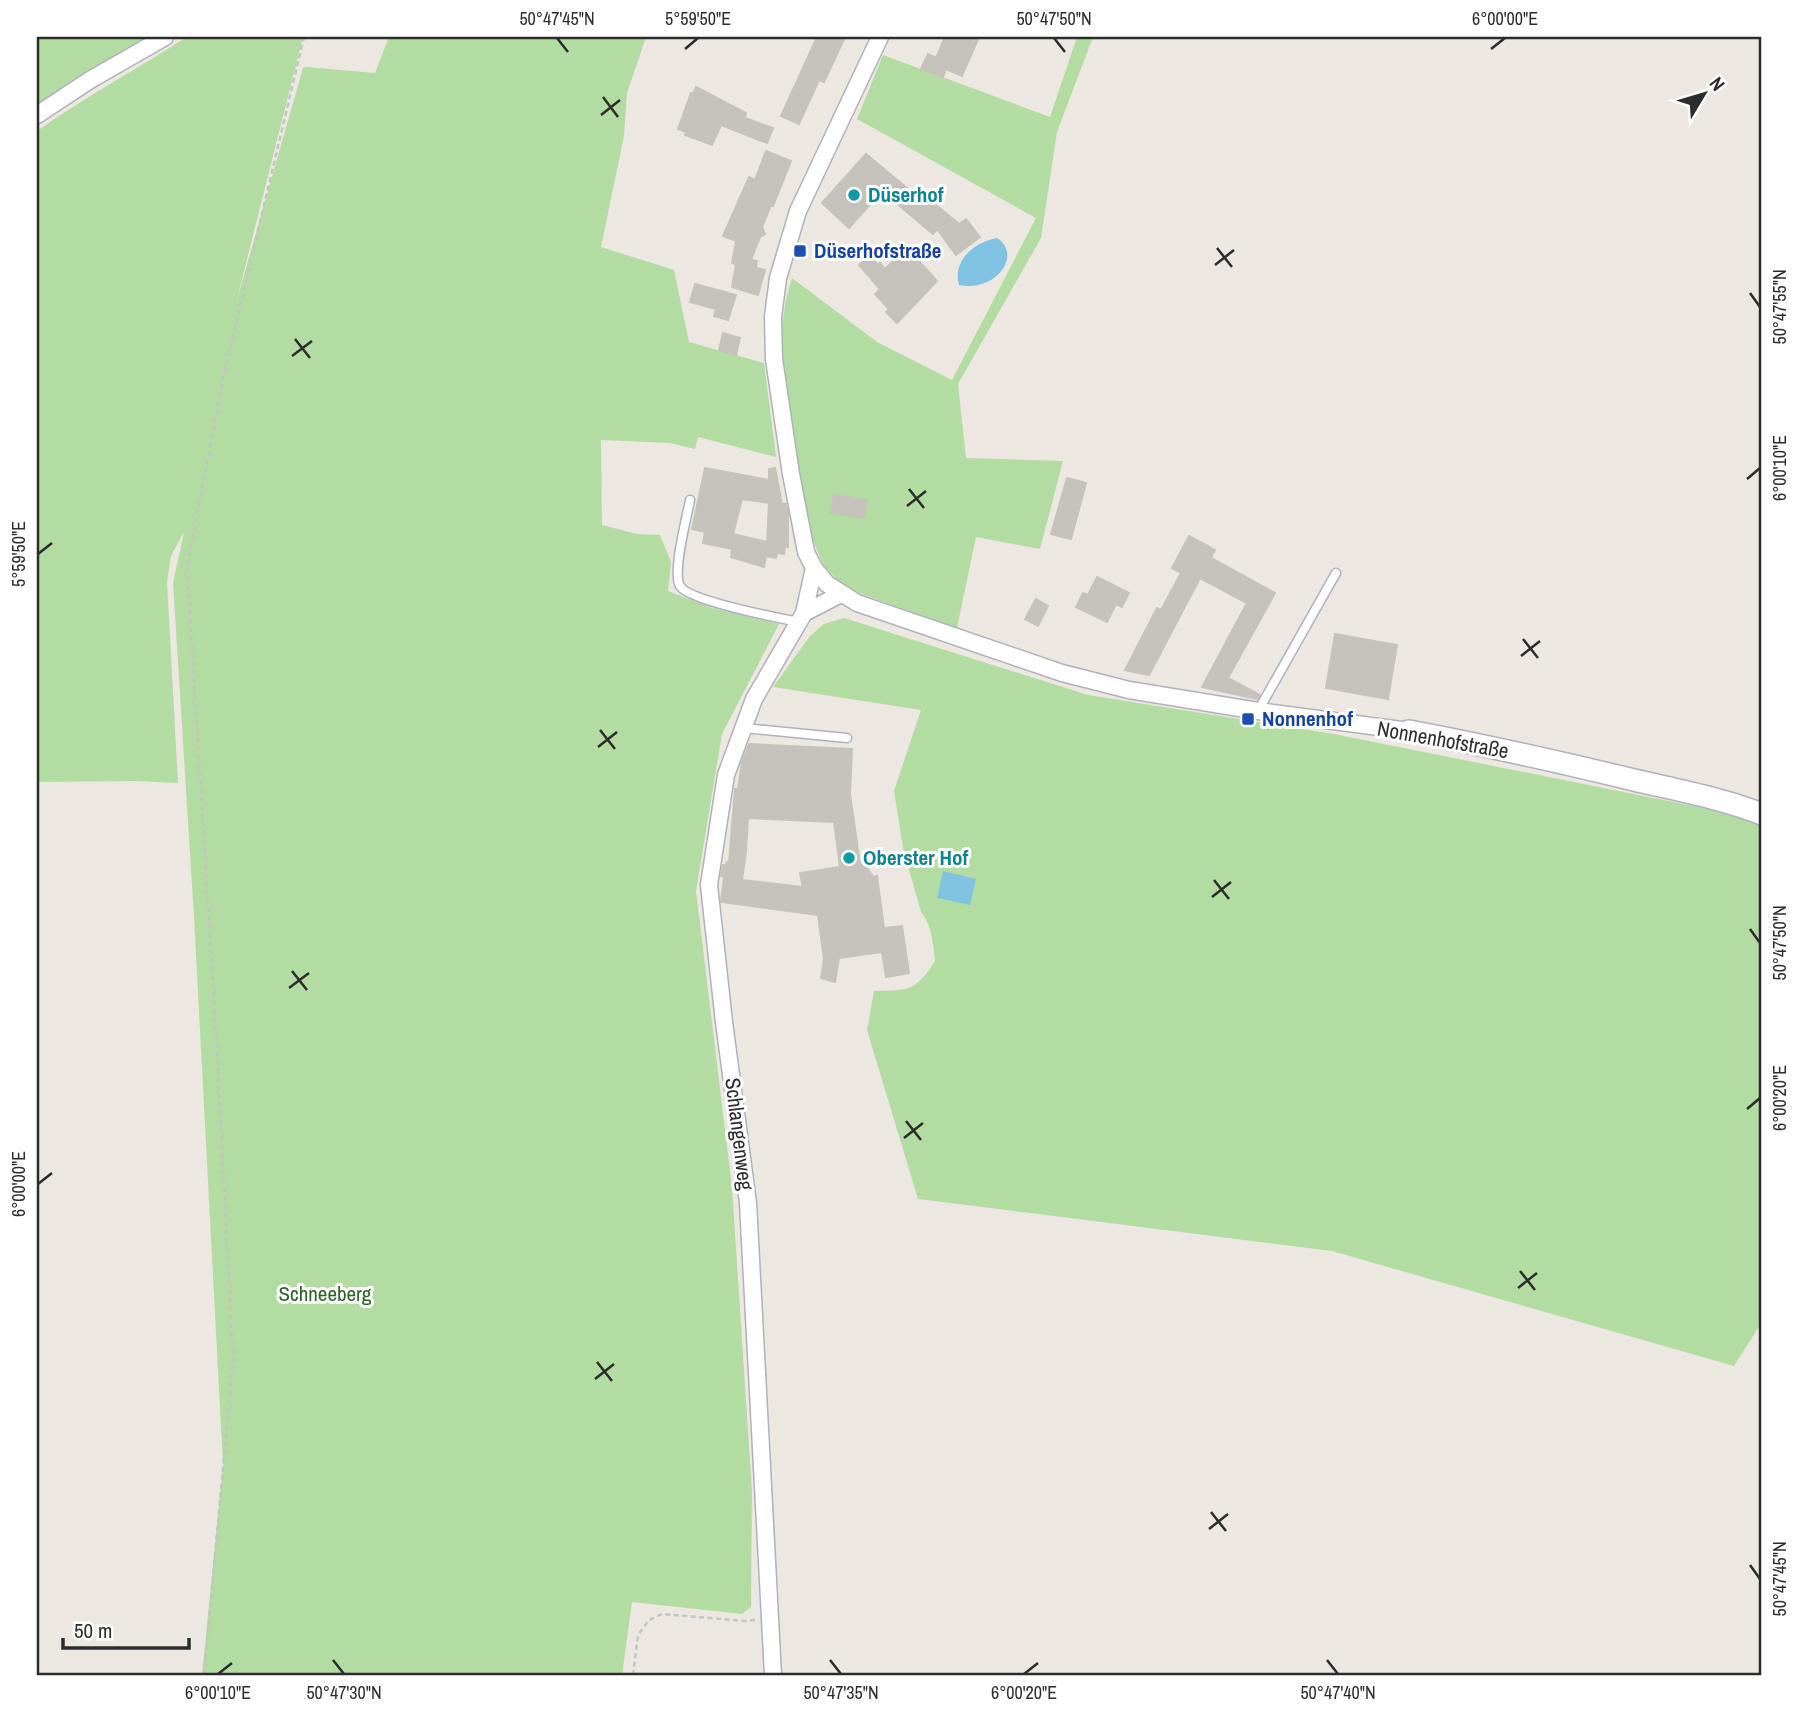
<svg xmlns="http://www.w3.org/2000/svg" width="1799" height="1712" font-family="'Archivo Narrow',sans-serif">
<style>
.green{fill:#b3dca2}
.water{fill:#7fc2e2}
.building{fill:#c5c1bb;stroke:#c7c3b9;stroke-width:2;fill-rule:evenodd}
.lines{fill:none;stroke-linecap:round;stroke-linejoin:round}
.service-casing{stroke:#b0b1bb;stroke-width:11}
.minor-casing{stroke:#b0b1bb;stroke-width:19}
.tertiary-casing{stroke:#b0b1bb;stroke-width:24}
.path{stroke:#c4c4c4;stroke-width:2.5;stroke-dasharray:5 3.5;stroke-linecap:butt}
.service{stroke:#fff;stroke-width:8}
.minor{stroke:#fff;stroke-width:16}
.tertiary{stroke:#fff;stroke-width:21}
.ticks{fill:none;stroke:#2c2c2c;stroke-width:2.5}
.culture-dot{fill:#0f9aa8;stroke:#fff;stroke-width:2.5}
.transit-dot{fill:#1a4fb4;stroke:#fff;stroke-width:2.5}
.labels{text-anchor:middle;stroke-width:6;stroke-linejoin:round;paint-order:stroke}
.culture-label{font-size:21px;font-weight:bold;fill:#0d838f;stroke:#fff;text-anchor:start}
.transit-label{font-size:21px;font-weight:bold;fill:#164399;stroke:#fff;text-anchor:start}
.street-label{font-size:21px;fill:#2c2c2c;stroke:#fff}
.park-label{font-size:21px;fill:#2c6223;stroke:#fff}
.neatline{fill:none;stroke:#2c2c2c;stroke-width:2.5}
.ticks-label{font-size:18px;text-anchor:middle;fill:#2c2c2c}
</style>
<rect width="100%" height="100%" fill="#ece7e0"/>
<path class="green" d="M37,37H155L37,110Z
M187,37H303L236,303L303,68L306,67L375,73L389,37H646L627,93L624,136L601,247L674,270L689,342L764,363L776,457L698,437L695,449L670,443L601,440L602,525L637,534L660,535L671,562L668,591L712,608L779,624L722,734L696,891L732,1187L752,1492L751,1607L742,1614L632,1602L622,1675H202L223,1465L194,917L173,583L184,532L171,556L167,582L178,783L136,781L37,782V131C85,97 137,69 187,37Z
M1077,37H1093L1057,132L1041,238L958,384L966,458L1063,461L1040,549L976,537L957,628L859,593L838,581L823,564L809,531L800,491L785,380L781,332L786,299L792,278L877,342L952,380L1036,218L857,119L883,55L1050,117Z
M844,618L1088,695L1334,734L1733,814L1762,825V1322L1734,1366L1332,1251L918,1199L867,1030L874,991C909,990 915,992 935,961C933,944 932,925 921,912L903,848L894,791L921,710L773,687L810,636L824,624Z"/>
<path class="water" d="M997,238C1017,251 1005,274 987,282C978,286 969,287 959,285C952,261 974,242 997,238Z
M943,871L976,879L970,905L937,898Z"/>
<path class="building" d="M817,37H845L824,82L819,80L799,124L781,116Z
M945,37H979L962,76L946,69L943,77L921,69L928,54L936,58Z
M696,87L746,113L745,118L773,128L767,143L721,125L712,145L685,135L686,132L678,129L691,93L693,94Z
M766,151L791,161L773,206L771,205L762,227L765,234L760,237L751,260L757,261L756,268L765,270L758,295L732,287L736,264L732,263L736,241L723,236L749,177L755,180Z
M866,154L925,203L929,199L959,224L966,219L980,237L956,255L937,229L933,234L882,191L849,228L822,203Z
M907,248L937,281L897,323L886,312L889,309L875,294L880,289L859,265L869,256L878,265L880,263L885,269Z
M695,284L736,295L728,320L714,316L716,309L690,302Z
M723,333L740,338L736,355L719,350Z
M705,468L769,480V469L775,468L782,504H786L788,514V547L785,546L784,554L777,553L776,558L766,556L764,567L731,557L732,549L703,543L705,532L692,529ZM742,499L769,503L767,542L733,534Z
M1067,478L1086,483L1071,539L1051,534Z
M834,495L867,500L864,518L831,513Z
M1189,536L1215,550L1211,558L1275,593L1228,678L1260,695L1257,699L1202,687L1247,603L1200,578L1149,675L1125,670L1157,608L1161,610L1181,573L1172,568Z
M1097,577L1129,593L1122,607L1116,604L1107,622L1076,607L1083,593L1088,595Z
M1036,599L1048,606L1038,626L1025,619Z
M1335,634L1397,645L1388,699L1326,688Z
M749,744L852,749L850,794L860,864L864,863L873,877L877,876L884,928L902,926L909,973L886,977L882,952L839,958L835,982L821,978L824,959L818,915L721,902L724,877L721,876L723,865H726L727,862L729,863L735,789H738L742,762ZM748,818L834,822L840,867L800,873L803,887L742,880L746,852Z"/>
<g class="lines">
<defs>
<path id="service" d="M690,500C687,517 672,572 680,586C689,601 779,618 799,622
M1258,711L1336,573
M743,728L847,738"/>
<path id="minor" d="M880,37L798,211L778,278L773,317L774,359L791,474L806,552L814,568L827,584L857,603L1062,673L1129,690L1258,711L1409,731
M37,115L90,80L165,37
M804,613L841,594
M773,1675L748,1203L724,1022L709,885L726,775L754,699L804,613L814,568"/>
<path id="tertiary" d="M1409,731C1485,745 1559,762 1634,780C1677,790 1721,798 1762,814"/>
</defs>
<use href="#service" class="service-casing"/>
<use href="#minor" class="minor-casing"/>
<use href="#tertiary" class="tertiary-casing"/>
<path class="path" d="M204,1675L233,1359L216,1032L187,567L224,374L304,37
M633,1675L638,1635L649,1620L662,1614L745,1621L755,1620"/>
<use href="#service" class="service"/>
<use href="#minor" class="minor"/>
<use href="#tertiary" class="tertiary"/>
</g>
<path class="ticks" d="M557,38L568,52M1054,38L1065,52M685,49L698,38M1491,49L1505,38M603,97L618,117M601,115L620,100M1217,248L1232,267M1215,265L1234,250M1750,293L1760,307M295,339L310,358M292,356L312,341M1747,479L1760,468M909,489L924,508M907,506L926,491M38,554L52,543M1523,639L1538,658M1521,656L1540,641M600,730L615,749M598,747L617,732M1214,880L1229,899M1212,897L1231,882M1750,929L1760,943M292,971L307,990M289,988L309,973M1747,1109L1760,1098M906,1121L921,1140M904,1138L923,1123M38,1184L52,1173M1520,1271L1535,1290M1518,1288L1537,1273M597,1362L612,1381M595,1379L614,1364M1211,1512L1226,1531M1209,1529L1228,1514M1750,1565L1760,1579M333,1660L344,1674M830,1660L841,1674M1327,1660L1338,1674M218,1674L232,1663M1024,1674L1038,1663"/>
<g class="culture-dot">
<circle cx="854" cy="195" r="7"/>
<circle cx="849" cy="858" r="7"/>
</g>
<g class="transit-dot">
<rect x="793" y="244" width="14" height="14" rx="3.5"/>
<rect x="1241" y="712" width="14" height="14" rx="3.5"/>
</g>
<g class="labels">
<g class="culture-label">
<text x="868" y="202">Düserhof</text>
<text x="863" y="865">Oberster Hof</text>
</g>
<g class="transit-label">
<text x="814" y="258">Düserhofstraße</text>
<text x="1262" y="726">Nonnenhof</text>
</g>
<g class="street-label">
<text transform="translate(1443 740) rotate(10)" y="7">Nonnenhofstraße</text>
<text transform="translate(739 1134) rotate(83)" y="7">Schlangenweg</text>
</g>
<g class="park-label">
<text x="325" y="1301">Schneeberg</text>
</g>
</g>
<rect width="1799" height="1712" fill="none" stroke="#ffffff" stroke-width="77"/>
<g transform="translate(1704 94) rotate(52)" stroke="#ffffff" stroke-width="5" paint-order="stroke">
<path d="M0-5L12 26L0 18L-12 26Z" fill="#2c2c2c"/>
<text y="-10" font-size="19" font-weight="bold" text-anchor="middle" fill="#2c2c2c">N</text>
</g>
<path d="M63 1638v10h126v-10" fill="none" stroke="#2c2c2c" stroke-width="3.5"/>
<text x="74" y="1638" font-size="21" fill="#2c2c2c" stroke="#ffffff" stroke-width="5" paint-order="stroke">50 m</text>
<rect x="38" y="38" width="1722" height="1636" class="neatline"/>
<g class="ticks-label">
<text x="557" y="25">50°47'45"N</text>
<text x="698" y="25">5°59'50"E</text>
<text x="1054" y="25">50°47'50"N</text>
<text x="1505" y="25">6°00'00"E</text>
<text transform="translate(1780 307) rotate(-90)" y="6">50°47'55"N</text>
<text transform="translate(1780 468) rotate(-90)" y="6">6°00'10"E</text>
<text transform="translate(19 554) rotate(-90)" y="6">5°59'50"E</text>
<text transform="translate(1780 943) rotate(-90)" y="6">50°47'50"N</text>
<text transform="translate(1780 1098) rotate(-90)" y="6">6°00'20"E</text>
<text transform="translate(19 1184) rotate(-90)" y="6">6°00'00"E</text>
<text transform="translate(1780 1579) rotate(-90)" y="6">50°47'45"N</text>
<text x="218" y="1699">6°00'10"E</text>
<text x="344" y="1699">50°47'30"N</text>
<text x="841" y="1699">50°47'35"N</text>
<text x="1024" y="1699">6°00'20"E</text>
<text x="1338" y="1699">50°47'40"N</text>
</g>
</svg>
